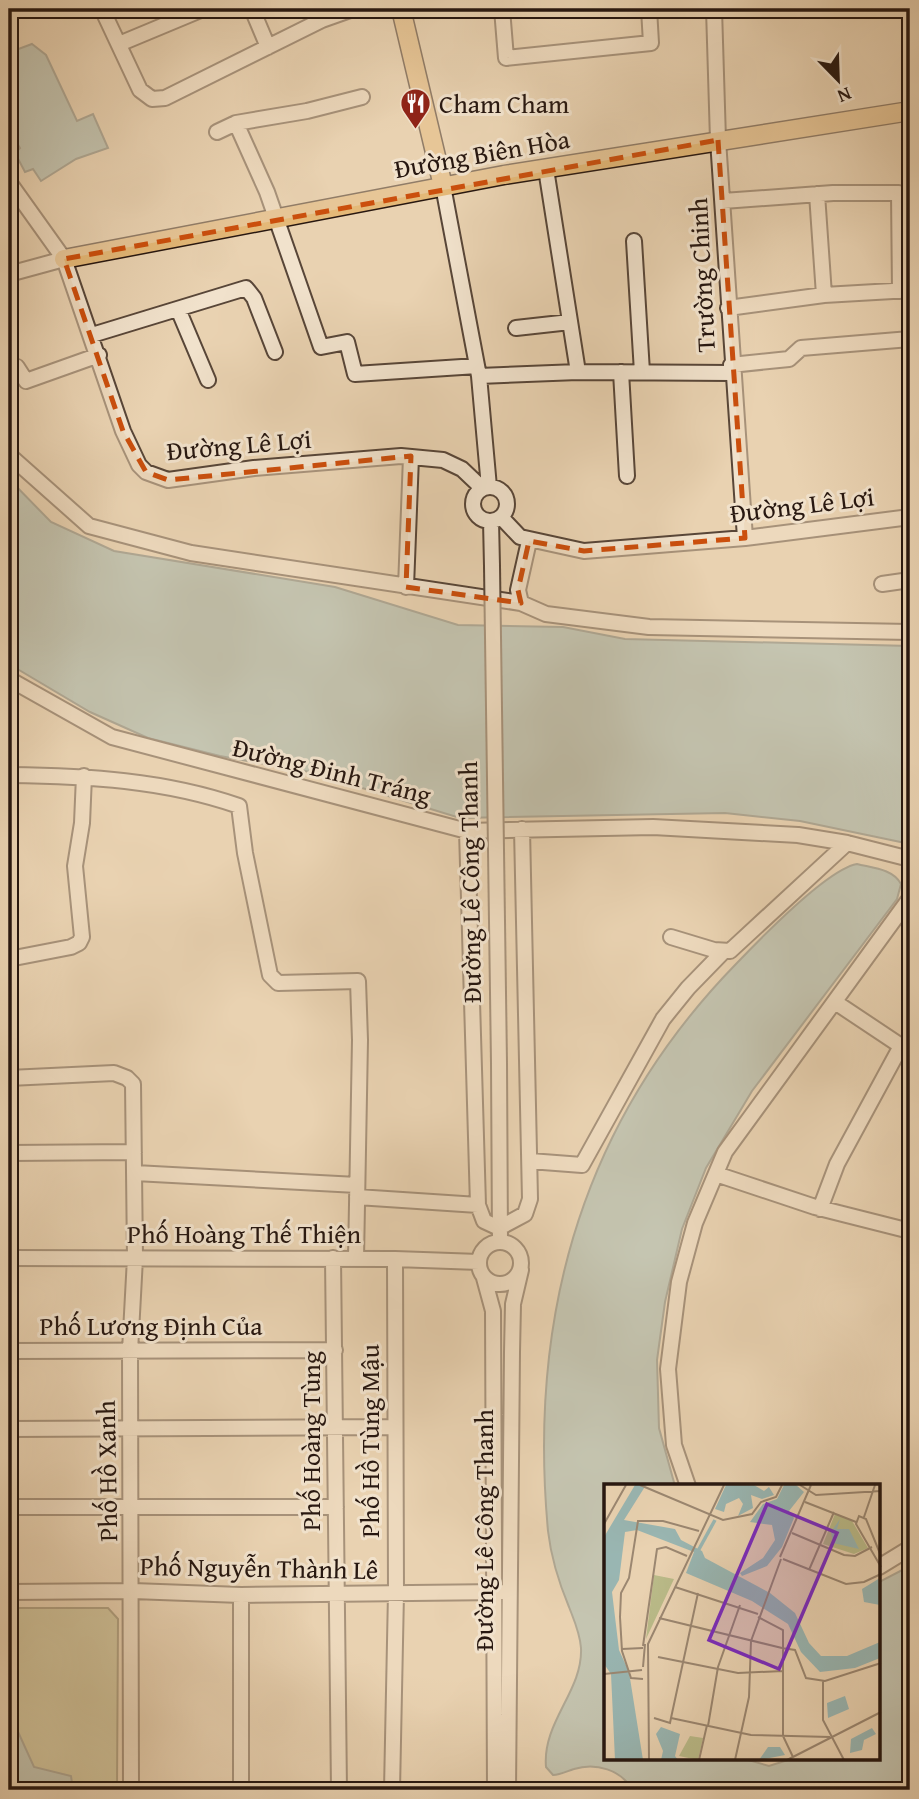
<svg xmlns="http://www.w3.org/2000/svg" width="919" height="1799" font-family="'Gentium Book Plus',serif">
<style>
.green{fill:#babb89;stroke:#70694c;stroke-width:2}
.water{fill:#99b6b2;stroke:#6b7671;stroke-width:2}
.lines{fill:none;stroke-linecap:round;stroke-linejoin:round}
.minor-casing{stroke:#584638;stroke-width:18}
.major-casing{stroke:#271710;stroke-width:21}
.minor{stroke:#f1e2cc;stroke-width:14}
.major{stroke:#e4b978;stroke-width:18}
.minor-bridge-casing{stroke:#584638;stroke-width:18;stroke-linecap:butt}
.minor-bridge{stroke:#f1e2cc;stroke-width:14}
.marked{fill:none;stroke:#cb4f0d;stroke-width:5;stroke-dasharray:14 9;stroke-linejoin:round}
.labels{text-anchor:middle;stroke-width:6;stroke-linejoin:round;paint-order:stroke}
.poi-label{font-size:26px;fill:#271710;stroke:#f1e2cc;text-anchor:start}
.street-label{font-size:26px;fill:#271710;stroke:#f1e2cc}
.inset-river{fill:none;stroke:#99b6b2;stroke-width:3.5}
.inset-road{fill:none;stroke:#9b8771;stroke-width:2}
.view{fill:#7b2cbf;fill-opacity:0.15;stroke:#7b2cbf;stroke-width:3.5}
.inset-edge{fill:none;stroke:#271710;stroke-width:3.5}
</style>
<rect width="100%" height="100%" fill="#e9d2b1"/>
<filter id="stains"><feTurbulence type="fractalNoise" baseFrequency=".00286" numOctaves="4"/><feColorMatrix values="0 0 0 0 .2 0 0 0 0 .09 0 0 0 0 .02 0 0 0 .5 -.17"/></filter>
<radialGradient id="worn" r=".72"><stop offset=".6" stop-color="#630" stop-opacity="0"/><stop offset="1" stop-color="#630" stop-opacity=".3"/></radialGradient>
<path class="green" d="M9,1608H108L118,1619L117,1790H9Z"/>
<path class="water" d="M32,44L46,55L77,121L93,114L108,148L76,159L41,181L33,169L25,172L15,153L20,148L9,130V65L13,51Z
M9,479L51,522L114,551L335,587L458,625L563,627L625,639L910,646V844L800,821L725,813L460,818L310,772L220,756L148,738L90,712L9,664Z
M857,864C873,868 893,869 901,884L897,899L752,1091L706,1168L682,1229L665,1302L657,1360L659,1428L675,1486H606V1759H745L769,1766L791,1759H879V1582L910,1566V1790H633C621,1770 596,1762 574,1769C567,1771 561,1775 553,1775L546,1767C542,1722 583,1691 581,1648C580,1633 574,1620 569,1607C559,1583 551,1557 548,1531C528,1315 583,1121 736,964C759,940 828,869 857,864Z
M9,1712L34,1767L71,1776L73,1790H9Z"/>
<g class="lines">
<defs>
<path id="minor" d="M102,9L140,90L152,99L165,98L322,20L353,9
M252,9L268,47
M502,9L506,58L651,43L649,9
M714,9L718,140L745,538
M119,44L203,9
M236,123L267,192L321,347L347,342L355,374L477,366
M217,132L236,123L307,111L362,97
M546,169L578,372
M9,182L64,259L123,431L139,465L146,472L168,480L254,468L401,456L443,460L462,469L482,488
M443,186L479,376L489,487
M817,194L824,295
M723,201L833,193H899L900,291
M634,241L642,372
M9,274L64,259
M728,308L824,295L910,290
M178,309L208,380
M516,328L570,322
M92,335L246,288L254,298L275,352
M731,365L789,359L801,348L910,339
M9,370L17,367L26,381L99,355
M621,372L627,476
M479,376L578,372L732,373
M9,455L89,526L191,553L521,603L546,614L649,627L910,632
M473 504a17 17 0 1 1 34 0a17 17 0 1 1-34 0Z
M501,517L520,537L584,551L745,538L910,517
M491,521L492,566
M882,584L910,580
M406,587L411,457
M521,603L518,590L529,541
M9,679L112,737L467,831L653,827L798,835L847,843L910,859
M9,775C87,776 164,780 239,806L245,853L270,975L278,983L358,981L360,1040L356,1259
M467,831L478,1205L484,1221L499,1228L525,1214L530,1199L522,829
M671,937L714,950L730,951L847,843
M9,959L71,947L79,943L82,937L75,866L82,823L84,776
M835,1002L910,1052
M499,1063L500,1242
M9,1078L114,1073L127,1078L133,1084L135,1258L130,1351L131,1790
M9,1153L134,1152
M530,1161L582,1165L663,1019L688,988L723,952
M135,1173L357,1185
M716,1174L815,1207L910,1231
M357,1197L478,1205
M820,1209L837,1164L901,1046
M479 1263a21 21 0 1 1 42 0a21 21 0 1 1-42 0Z
M9,1258L395,1259L479,1262
M333,1258L339,1790
M484,1278L493,1311L495,1790
M9,1351L335,1350
M9,1429L394,1427
M688,1486L674,1445L668,1369L679,1282L695,1223L725,1152L910,898
M9,1507H336
M879,1567L910,1548
M9,1592L133,1591L241,1595L501,1592
M241,1595V1790
M392,1790L396,1593L395,1259
M508,1790L512,1352L513,1304L521,1270"/>
<path id="major" d="M401,9L443,186
M64,259L504,175L910,111"/>
</defs>
<use href="#minor" class="minor-casing"/>
<use href="#major" class="major-casing"/>
<use href="#minor" class="minor"/>
<use href="#major" class="major"/>
<defs>
<path id="minor-bridge" d="M492,566L499,1063"/>
</defs>
<use href="#minor-bridge" class="minor-bridge-casing"/>
<use href="#minor-bridge" class="minor-bridge"/>
</g>
<path d="M0 0H919V1799H0ZM718,140L745,538L584,551L529,541L518,590L521,603L406,587L411,456L168,480L146,472L123,431L64,259Z" fill="#e9d2b1" fill-opacity=".55" fill-rule="evenodd"/>
<path class="marked" d="M718,140L745,538L584,551L529,541L518,590L521,603L406,587L411,456L168,480L146,472L123,431L64,259Z"/>
<defs>
<symbol id="restaurant-pin" viewBox="-11 -11 22 30"><path d="M0 17L-7.5 6A9.5 9.5 0 1 1 7.5 6Z" fill="#8f2418" stroke="#f1e2cc"/><path d="M-5-6h1v4h1v-4h1v4h1v-4h1v5L-1.5 .5V6h-2V.5L-5-1ZM5-6V6H3V1.5H1.5Q1.5-4 5-6Z" fill="#fff"/></symbol>
</defs>
<g fill-rule="evenodd">
<use href="#restaurant-pin" x="398" y="86" width="35" height="47"/>
</g>
<g class="labels">
<g class="poi-label">
<text x="439" y="113">Cham Cham</text>
</g>
<g class="street-label">
<text transform="translate(482 154) rotate(-10)" y="9">Đường Biên Hòa</text>
<text transform="translate(702 275) rotate(-93)" y="9">Trường Chinh</text>
<text transform="translate(239 445) rotate(-5)" y="9">Đường Lê Lợi</text>
<text transform="translate(802 505) rotate(-7)" y="9">Đường Lê Lợi</text>
<text transform="translate(332 771) rotate(14)" y="9">Đường Đinh Tráng</text>
<text transform="translate(470 882) rotate(-91)" y="9">Đường Lê Công Thanh</text>
<text x="244" y="1243">Phố Hoàng Thế Thiện</text>
<text x="151" y="1335">Phố Lương Định Của</text>
<text transform="translate(311 1441) rotate(-90)" y="9">Phố Hoàng Tùng</text>
<text transform="translate(370 1441) rotate(-90)" y="9">Phố Hồ Tùng Mậu</text>
<text transform="translate(107 1471) rotate(-91)" y="9">Phố Hồ Xanh</text>
<text transform="translate(484 1530) rotate(-90)" y="9">Đường Lê Công Thanh</text>
<text transform="translate(259 1568) rotate(1)" y="9">Phố Nguyễn Thành Lê</text>
</g>
</g>
<g transform="translate(604 1484)">
<rect width="276" height="276" fill="#e9d2b1"/>
<path d="M231,30L248,37L264,64L250,70L219,60ZM50,91L70,95L42,155ZM86,252L99,254L94,276L75,272Z" fill="#babb89"/>
<path d="M31,1H42L20,36L71,45L77,56L98,67L101,74L166,109L191,129L205,159L217,172H243L276,158V174L251,184L216,188L197,168L184,140L148,117L82,89L90,68L33,46L21,48L15,96L8,108L15,166L25,188L39,276H11L7,190L0,180V53ZM122,1H150L160,7L165,3L170,11L158,15L147,11L149,24L134,32L139,20L135,14L122,20L120,28L111,25ZM180,1H192L200,8L185,27L190,34L178,63L163,82L138,92L136,89L159,74L171,56L168,41L146,38L159,20L173,15ZM236,35L233,45H245L255,65L229,59L227,48ZM276,94V121L260,118L258,105ZM241,212L245,225L224,234L223,219ZM57,243L76,250L71,272L74,276H57L59,267L52,250ZM268,244L272,250L260,256L258,266L246,269L247,255ZM164,263H176L181,271L155,276Z" fill="#99b6b2"/>
<path class="inset-river" d="M94,67L111,36"/>
<path class="inset-road" d="M36,1L119,36L148,30L157,18L172,13L178,1M196,1L212,11L277,7M201,18L252,38M260,33L271,1M0,40L22,1M188,49L240,71L251,72L268,63M277,72L262,35L255,32L252,40L277,83M176,73L207,1M179,75L242,100L260,98L277,90M205,86L230,28M71,103L154,130M154,133L179,146V252L189,273M55,134L178,164M147,157L177,75M39,162L53,65L62,63L83,72M178,164L191,166L202,194L221,197L277,179M18,165L39,164M54,173L134,189L179,187M39,183L41,160M0,190L38,186M39,195L27,194L18,167L16,133L17,109L25,94L34,37H59L95,47M219,197V236L240,276M50,234L66,239L67,234M67,234L147,251L226,253M67,234L94,109M104,242L114,183L136,121M45,276L44,160L120,1M95,276L103,241M131,276L145,213L147,157M183,276L277,228"/>
<path class="view" d="M163,20L233,49L175,185L105,156Z"/>
<rect width="276" height="276" class="inset-edge"/>
</g>
<rect width="919" height="1799" fill="none" stroke="#e9d2b1" stroke-width="35"/>
<rect x="10" y="10" width="898" height="1778" fill="none" stroke="#271710" stroke-width="3.5"/>
<rect x="18" y="18" width="884" height="1764" fill="none" stroke="#271710" stroke-width="2"/>
<g transform="translate(838 80) rotate(157)" stroke="#f1e2cc" stroke-width="5" paint-order="stroke">
<path d="M0-5L12 26L0 18L-12 26Z" fill="#271710"/>
<text y="-10" font-size="19" font-weight="bold" text-anchor="middle" fill="#271710">N</text>
</g>
<rect width="100%" height="100%" filter="url(#stains)"/>
<rect width="100%" height="100%" fill="url(#worn)"/>
</svg>
